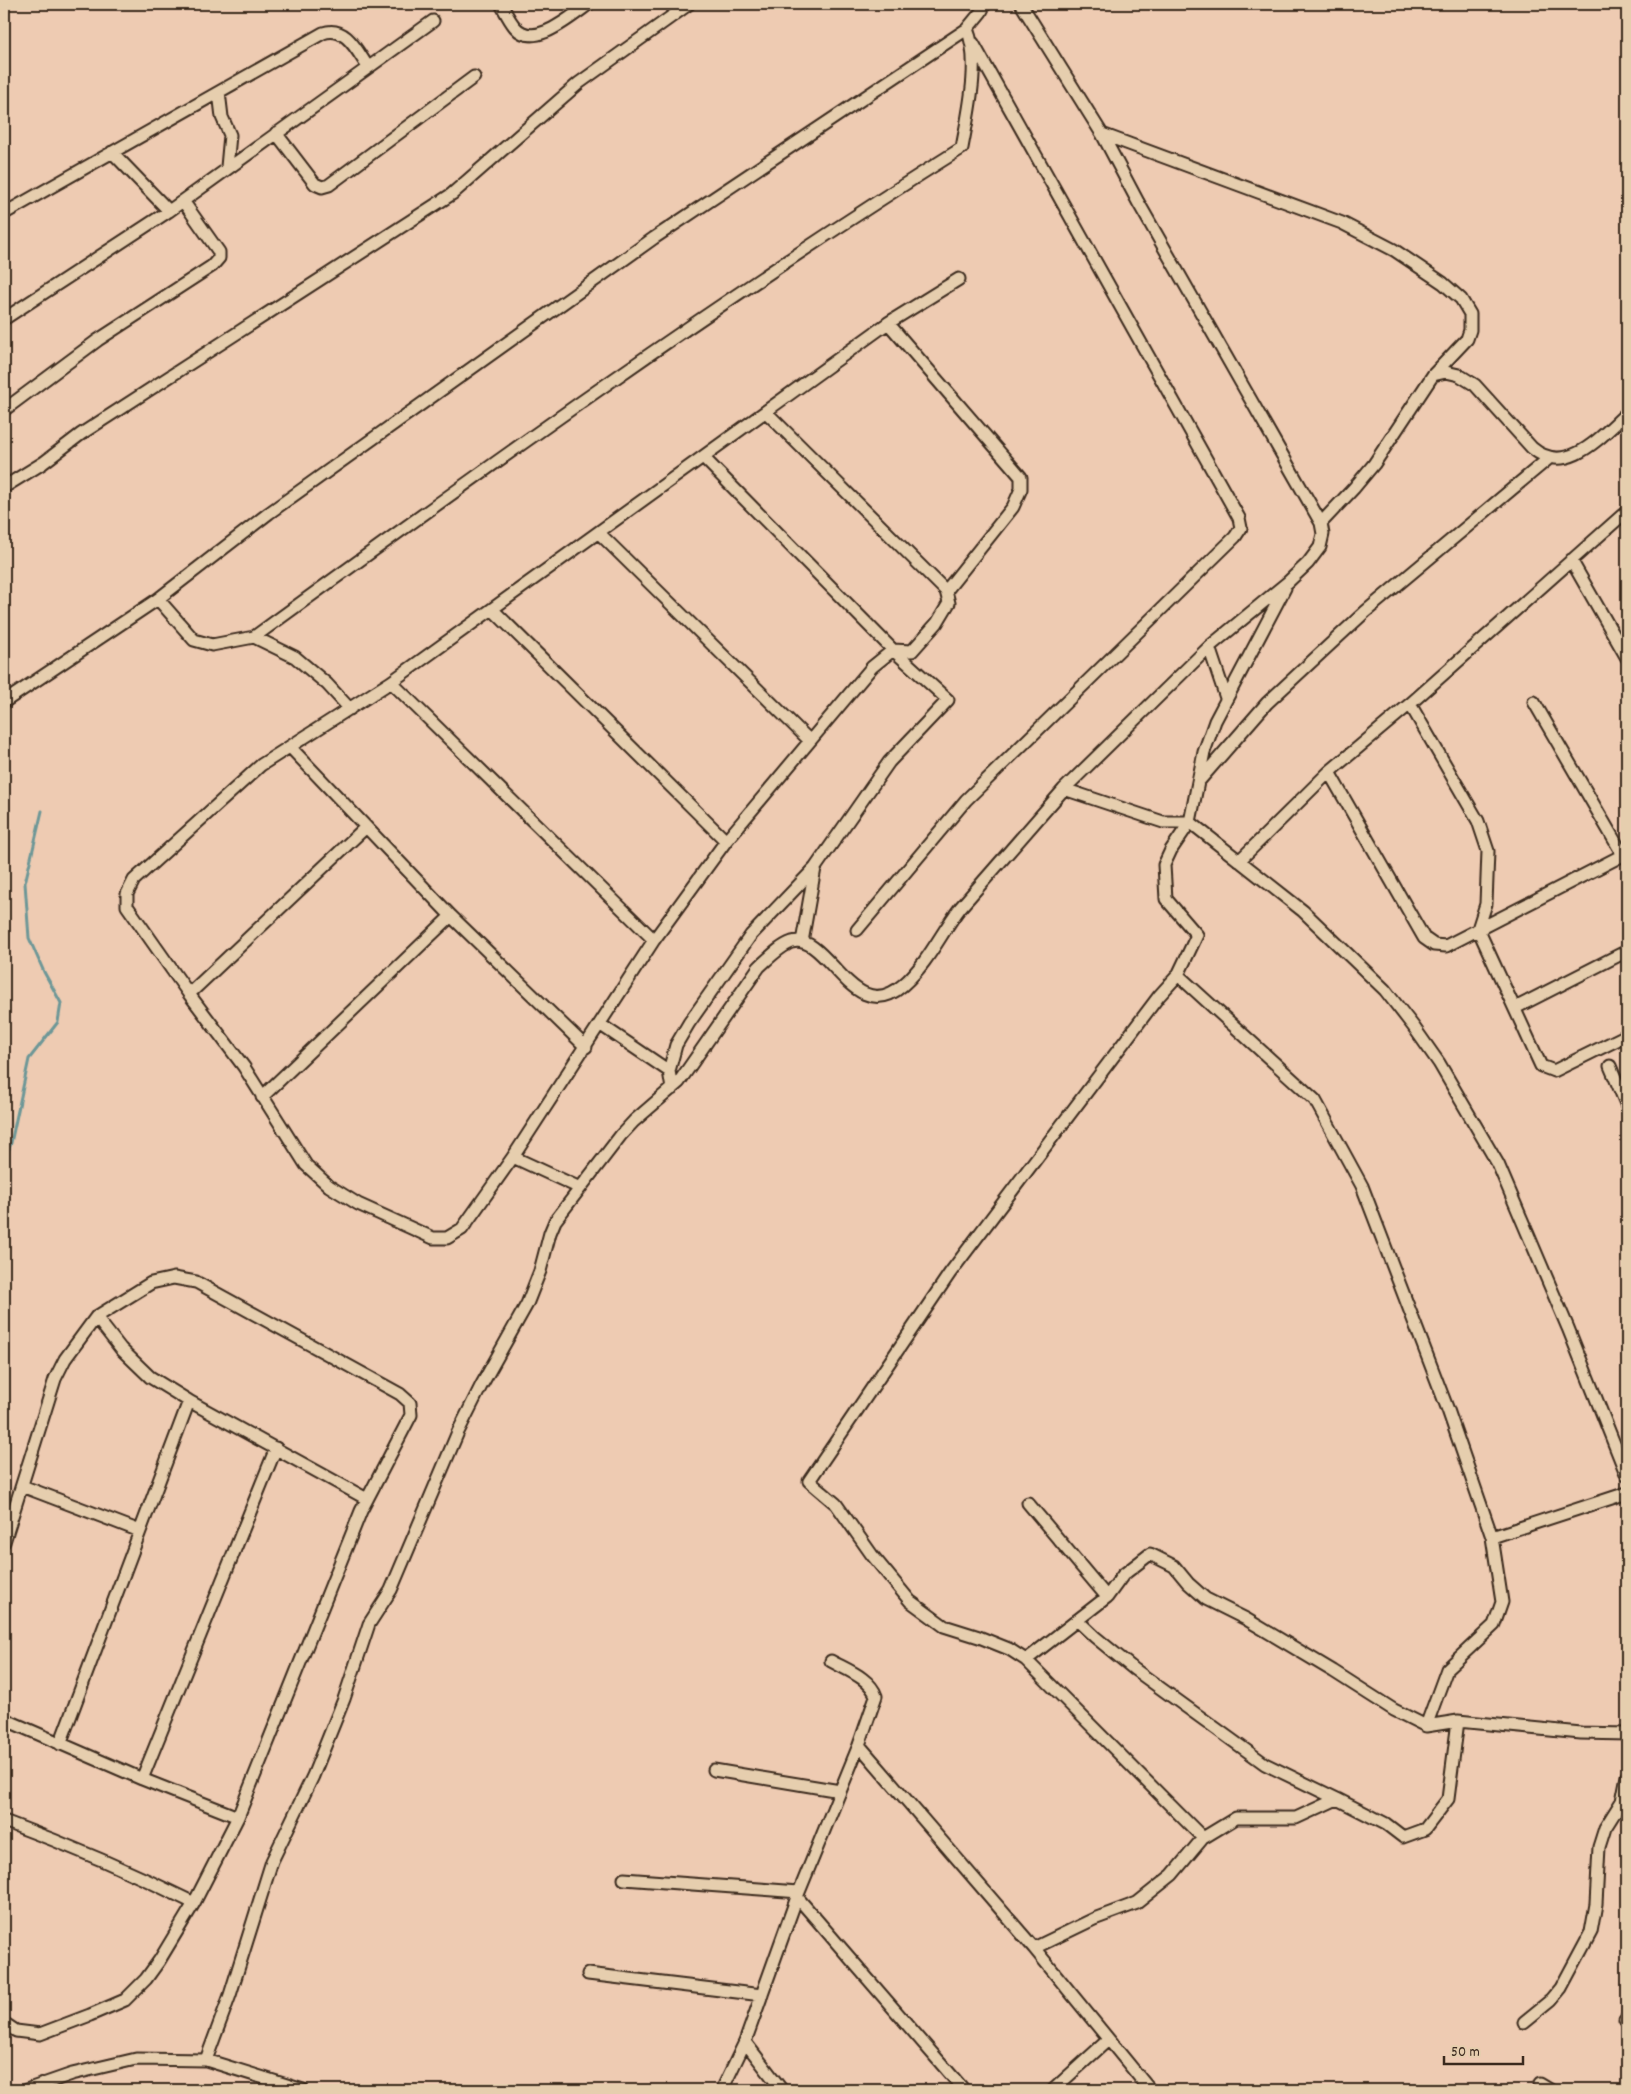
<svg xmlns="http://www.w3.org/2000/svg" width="1631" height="2094" viewBox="0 0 1631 2094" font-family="Dekko,sans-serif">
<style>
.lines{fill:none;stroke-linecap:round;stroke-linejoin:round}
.stream{stroke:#6d9797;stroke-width:3}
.street-casing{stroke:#3b2a1e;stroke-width:15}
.street{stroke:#e6ceae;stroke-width:11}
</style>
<rect width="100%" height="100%" fill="#eecbb2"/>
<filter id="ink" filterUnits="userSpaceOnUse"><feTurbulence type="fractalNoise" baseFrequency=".02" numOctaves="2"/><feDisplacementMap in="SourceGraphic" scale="10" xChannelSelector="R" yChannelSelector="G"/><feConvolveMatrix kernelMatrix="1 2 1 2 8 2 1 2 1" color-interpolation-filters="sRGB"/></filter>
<g filter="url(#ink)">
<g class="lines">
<path class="stream" d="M4 1163 11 1143 29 1059 58 1022 61 1003 44 972 29 938 25 883 42 811"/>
<g class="street-casing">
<path id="street" d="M501 4C505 11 509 20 515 27 534 50 571 16 589 4
M1021 4 1102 134 1342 223 1394 250 1443 283 1461 299 1470 314V330L1467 339 1433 375 1374 464 1354 488 1321 523
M219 92 222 117 230 135 227 167
M276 133 315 184 322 187 329 185 474 77
M112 152 169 211
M5 213 323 33C346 25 357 51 368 67
M4 319 169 211 433 21
M888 323 1021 477V489L1013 507 946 591
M1433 375 1446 372 1459 375 1475 385 1532 448C1567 478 1602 435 1627 413
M4 410 98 340 212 266 219 258V252L183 201
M766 412 946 591 949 603 937 623 912 651 893 650 872 667 726 841 654 940 513 1157 462 1229 447 1238H433L358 1204 329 1186 306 1165 244 1067 189 994 127 906V894L134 880 261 765 391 682 888 323 959 279
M4 487 43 463 81 434 452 194 579 83 689 4
M599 533 809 740
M1571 560 1627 658
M1285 588 1215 721 1204 752 1190 822 1171 850 1164 865 1166 899 1197 935 1178 975 1315 1100 1362 1186 1448 1410 1492 1537 1627 1493
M158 599 194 640 212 645 254 637C486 468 719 300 962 148 968 114 981 61 967 29L981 12 985 4
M493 610 726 841
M254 637 295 657 327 684 350 709
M1209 647 1226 698
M391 682 654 940
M4 702 158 599 269 513 654 238 967 29
M1534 702 1623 855
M1410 704 1478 821 1488 851 1486 904 1478 929 1541 1066 1554 1071 1627 1035
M291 748 451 916 586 1047
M1329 772 1424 938 1434 945 1446 946 1627 853
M1199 781 1267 703 1365 612 1548 459
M1064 789 1163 822H1190L1303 911 1385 990 1413 1026 1439 1063 1498 1164 1568 1328 1627 1476
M1239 861 1329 772 1410 704 1627 511
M857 930 966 800 1235 537 1241 528 1239 518 973 43
M802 942 815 868
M189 994 366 827
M1515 1008 1627 951
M601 1025 669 1071
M1610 1066 1627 1106
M672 1089 669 1071 676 1045 689 1023 751 935 815 868 889 762 948 700 893 650 703 457
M262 1097 451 916
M513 1157 580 1188
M96 1317 121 1349 150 1377 189 1401 367 1499
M22 1486 140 1531
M1028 1503 1107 1597
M4 1542 55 1379 65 1359 96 1317 151 1283 174 1278 196 1282 400 1394 410 1403 411 1415 361 1511 238 1817 194 1903 159 1961 146 1979 125 2000 90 2015 40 2034 16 2031 4 2023
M1077 1620 1095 1637 1134 1669 1265 1764 1337 1799
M1026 1660 1009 1649 979 1637 944 1626 910 1601 872 1555 836 1504 809 1481 950 1273 1159 996 1178 975
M4 1719 142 1779 238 1817
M1426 1726 1447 1669 1494 1625 1502 1602 1492 1537
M60 1744 189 1401
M859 1745 1034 1948 1150 2090
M714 1770 840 1791
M142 1779 276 1448
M4 1821C69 1845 132 1872 194 1903
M1203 1838 1026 1660 1107 1597 1123 1575 1150 1554 1174 1566 1188 1583 1206 1599 1246 1619 1333 1671 1394 1710 1426 1726 1458 1721
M624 1879 799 1892
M797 1897 964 2090
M1034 1948 1094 1919 1137 1903 1172 1875 1203 1838 1236 1818H1296L1337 1799 1386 1824 1403 1837 1425 1829 1448 1799 1458 1721 1581 1733 1627 1734
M588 1974 762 1995
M1625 2019 1627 2020
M1524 2022 1551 2000 1561 1988 1591 1932 1596 1904 1599 1847 1605 1828 1622 1801 1627 1776
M206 2060 230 1995 272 1861 313 1776 344 1699 369 1624 391 1590 458 1432 481 1386 527 1304 540 1271 550 1233 555 1221 621 1135 634 1121 679 1082 759 967C768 959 780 946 792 942 828 932 853 1029 903 985 928 963 941 933 960 908L1064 789 1209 647 1288 582 1308 563 1320 547 1323 534 1321 523 1138 202 1102 134
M1540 2084 1550 2090
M26 2090 72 2074 136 2059 206 2060 303 2090
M722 2090 745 2042
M782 2090 745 2042 797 1897 859 1745 876 1696C870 1678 847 1670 831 1661
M1053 2090 1108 2040"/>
</g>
<use href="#street" class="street"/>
</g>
</g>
<rect width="1631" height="2094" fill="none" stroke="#e6ceae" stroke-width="20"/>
<rect x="10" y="10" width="1611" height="2074" fill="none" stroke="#3b2a1e" stroke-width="2" filter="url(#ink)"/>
<path d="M1444 2056v8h79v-8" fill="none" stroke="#3b2a1e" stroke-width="2.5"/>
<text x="1451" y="2056" font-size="15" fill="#3b2a1e" stroke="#e6ceae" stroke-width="4" paint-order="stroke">50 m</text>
</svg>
